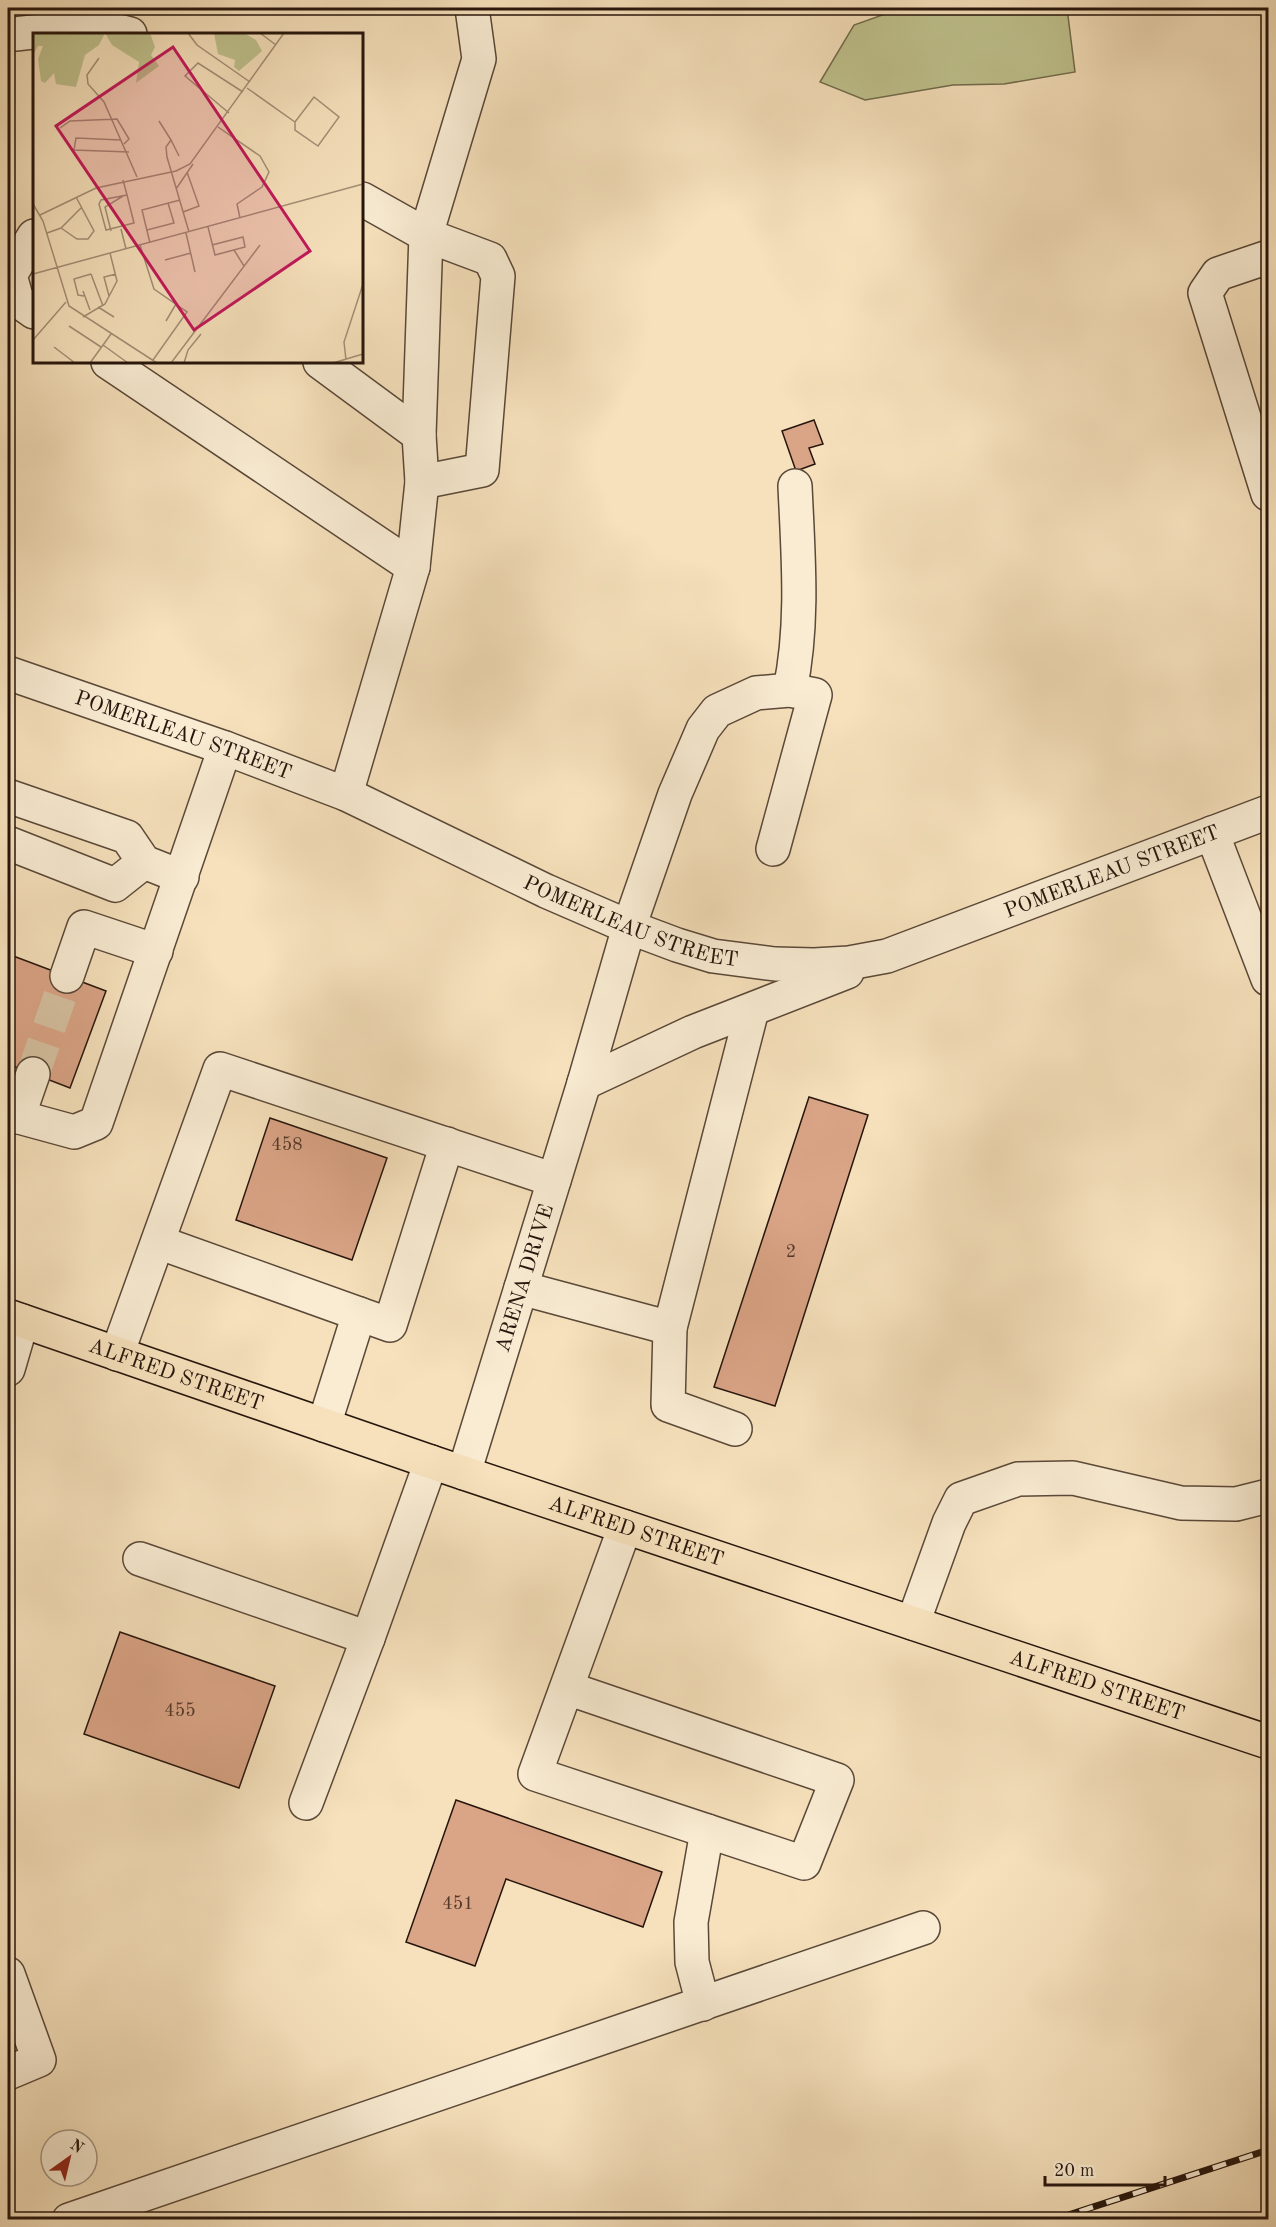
<svg xmlns="http://www.w3.org/2000/svg" width="1276" height="2227" viewBox="0 0 1276 2227" font-family="'Old Standard TT',serif">
<style>
.green{fill:#bfc28e;stroke:#726c4d;stroke-width:1.5}
.building{fill:#daa486;stroke:#26150c;stroke-width:1.5}
.lines{fill:none;stroke-linecap:round;stroke-linejoin:round}
.minor-tunnel{stroke:#d7c2a2;stroke-width:33;stroke-dasharray:33 16;stroke-linecap:butt}
.minor-casing{stroke:#5a4838;stroke-width:36}
.major-casing{stroke:#26150c;stroke-width:36}
.minor{stroke:#f9ecd3;stroke-width:33}
.major{stroke:#f6e1bc;stroke-width:33}
.rail-casing{stroke:#26150c;stroke-width:7}
.rail{stroke:#f9ecd3;stroke-width:4.5;stroke-dasharray:14;stroke-linecap:butt}
.labels{text-anchor:middle;stroke-width:4.5;stroke-linejoin:round;paint-order:stroke}
.number-label{font-size:18px;fill:#53392a}
.street-label{font-size:21px;fill:#26150c;stroke:#f9ecd3}
.inset-road{fill:none;stroke:#a38f76;stroke-width:1.5}
.view{fill:#c2185b;fill-opacity:0.15;stroke:#c2185b;stroke-width:3}
.inset-edge{fill:none;stroke:#26150c;stroke-width:3}
</style>
<rect width="100%" height="100%" fill="#f6e1bc"/>
<filter id="stains"><feTurbulence type="fractalNoise" baseFrequency=".00333" numOctaves="4"/><feColorMatrix values="0 0 0 0 .2 0 0 0 0 .09 0 0 0 0 .02 0 0 0 .5 -.17"/></filter>
<radialGradient id="worn" r=".72"><stop offset=".6" stop-color="#630" stop-opacity="0"/><stop offset="1" stop-color="#630" stop-opacity=".3"/></radialGradient>
<path class="green" d="M902 8H1067L1075 72 1004 84 953 85 865 100 820 82 854 25Z"/>
<path class="building" d="M814 420 823 444 809 448 815 464 796 471 782 431Z
M8 929 14 932 8 950Z
M8 954 106 991 70 1088 8 1064Z
M809 1097 868 1115 775 1406 714 1387Z
M270 1118 387 1158 352 1260 236 1220Z
M120 1632 275 1686 239 1788 84 1734Z
M456 1800 662 1872 643 1927 506 1879 475 1966 406 1942Z"/>
<g class="lines">
<path class="minor-tunnel" d="M33 1074 67 976"/>
<g class="minor-casing">
<g id="minor">
<path d="M15 34 95 25 130 34"/>
<path d="M362 199 426 235 490 259 498 276 482 470 422 482"/>
<path d="M34 236 10 275 17 300 34 312"/>
<path d="M1268 257 1218 274 1205 293 1268 494"/>
<path d="M108 362 413 567"/>
<path d="M320 362 419 435"/>
<path id="s1" d="M8 673 225 748 346 794 546 891 629 927 677 945 713 956 775 964 814 965 849 963 887 956 1268 812"/>
<path d="M790 690C804 623 798 554 795 486"/>
<path d="M346 794 413 567 422 482 419 435 426 235 479 59 472 8"/>
<path d="M8 796 127 837 144 862 182 877"/>
<path d="M1212 833 1268 979"/>
<path d="M8 843 115 885 144 862"/>
<path d="M67 976 84 927 156 951"/>
<path d="M584 1083 693 1032 847 972"/>
<path d="M8 1114 74 1132 96 1123 225 748"/>
<path d="M18 1117 33 1074"/>
<path d="M158 1242 390 1325 447 1144"/>
<path d="M521 1288 670 1328 752 1010"/>
<path d="M670 1328 668 1405 735 1429"/>
<path d="M117 1354 220 1069 554 1180"/>
<path d="M8 1369 22 1321"/>
<path d="M324 1425 359 1314"/>
<path id="s2" d="M464 1473 584 1083 629 927 675 794 703 729 717 711 756 693 790 690 815 695 773 849"/>
<path d="M140 1559 368 1638"/>
<path d="M913 1623 949 1523 961 1499 1018 1479 1073 1478 1181 1503 1236 1504 1268 1496"/>
<path d="M567 1688 837 1780 804 1863 535 1774 625 1527"/>
<path d="M306 1803 368 1638 431 1462"/>
<path d="M8 1974 39 2060 8 2073"/>
<path d="M703 2004 692 1962 691 1922 707 1831"/>
<path d="M69 2220 923 1928"/>
</g>
</g>
<g class="major-casing">
<g id="major">
<path id="s3" d="M8 1316 431 1462 1268 1742"/>
</g>
</g>
<use href="#minor" class="minor"/>
<use href="#major" class="major"/>
<g class="rail-casing">
<path id="rail" d="M1053 2220 1268 2150"/>
</g>
<use href="#rail" class="rail"/>
</g>
<g class="labels">
<g class="number-label">
<text x="287" y="1150">458</text>
<text x="791" y="1257">2</text>
<text x="180" y="1716">455</text>
<text x="458" y="1909">451</text>
</g>
<g class="street-label">
<text dy="7" stroke="none"><textPath href="#s1" startOffset="186">POMERLEAU STREET</textPath></text>
<text dy="7" stroke="none"><textPath href="#s1" startOffset="1176">POMERLEAU STREET</textPath></text>
<text dy="7" stroke="none"><textPath href="#s1" startOffset="672">POMERLEAU STREET</textPath></text>
<text dy="7" stroke="none"><textPath href="#s2" startOffset="204">ARENA DRIVE</textPath></text>
<text dy="7" stroke="none"><textPath href="#s3" startOffset="178">ALFRED STREET</textPath></text>
<text dy="7" stroke="none"><textPath href="#s3" startOffset="664">ALFRED STREET</textPath></text>
<text dy="7" stroke="none"><textPath href="#s3" startOffset="1150">ALFRED STREET</textPath></text>
</g>
</g>
<g transform="translate(33 33)">
<rect width="330" height="330" fill="#f6e1bc"/>
<path d="M0 0H117L122 14 118 22 126 33 103 50 106 29 79 12 72 0 66 12 52 22 43 54 23 51 21 40 12 50 8 48 5 26 10 13H5L0 22ZM181 0H211L223 7 229 18 206 38 201 34 202 27 185 21Z" fill="#bfc28e"/>
<path class="inset-road" d="M155 0 164 12 217 49M227 0 243 12M66 25 54 42 55 51 71 69 104 144M214 55 262 89 281 64 306 84 285 113 262 97V89M196 80 152 43 165 30 210 59M126 88 138 107M185 94 227 123 236 139 229 154 204 171 207 185M27 95 37 88 84 86 96 106 91 111M88 107 43 105 41 117 96 119M146 123 138 107 133 114 134 124 156 199M90 147 94 162 101 190 73 197 66 171 68 167 94 162M143 156 160 131M0 171 10 188 36 273 124 330M150 179 166 173 154 139M7 182 63 155 143 138 157 131 251 0M175 194 182 222 212 214 210 204 179 212M28 195 44 206H55L61 198 43 164M88 196 93 216M114 197 141 190 135 170M78 198 72 174 90 163M14 200 28 195 48 175M153 200 162 239M117 210 109 177 147 167M107 212 121 256 154 279 120 327M201 217 211 233M132 227 158 220M0 241 330 151M58 241 70 273M50 258 57 277M51 263 45 262 41 246 58 241M76 263 71 244 83 241M65 274 81 284M50 284 72 271 84 248 77 220M133 288 143 271M36 293 68 314M0 307 33 269M70 312 95 330M21 314 42 330M313 327 311 309 330 251M57 330 78 301M138 330 227 212M151 330 155 317 168 301M300 330 330 321"/>
<path class="view" d="M140 14 277 218 161 297 23 93Z"/>
<rect width="330" height="330" class="inset-edge"/>
</g>
<rect width="1276" height="2227" fill="none" stroke="#f6e1bc" stroke-width="30"/>
<rect x="9" y="9" width="1258" height="2209" fill="none" stroke="#26150c" stroke-width="3"/>
<rect x="15" y="15" width="1246" height="2197" fill="none" stroke="#26150c" stroke-width="1.5"/>
<g transform="translate(69 2158) rotate(34)"><circle r="28" fill="#f9ecd3" stroke="#a59683" stroke-width="1.5"/>
<path d="M0-4.5L10 22L0 15L-10 22Z" fill="#8f2418"/>
<text y="-9" font-size="16" font-weight="bold" text-anchor="middle" fill="#26150c">N</text>
</g>
<path d="M1045 2176v9h120v-9" fill="none" stroke="#26150c" stroke-width="3"/>
<text x="1054" y="2176" font-size="18" fill="#26150c" stroke="#f9ecd3" stroke-width="4.5" paint-order="stroke">20 m</text>
<rect width="100%" height="100%" filter="url(#stains)"/>
<rect width="100%" height="100%" fill="url(#worn)"/>
</svg>
